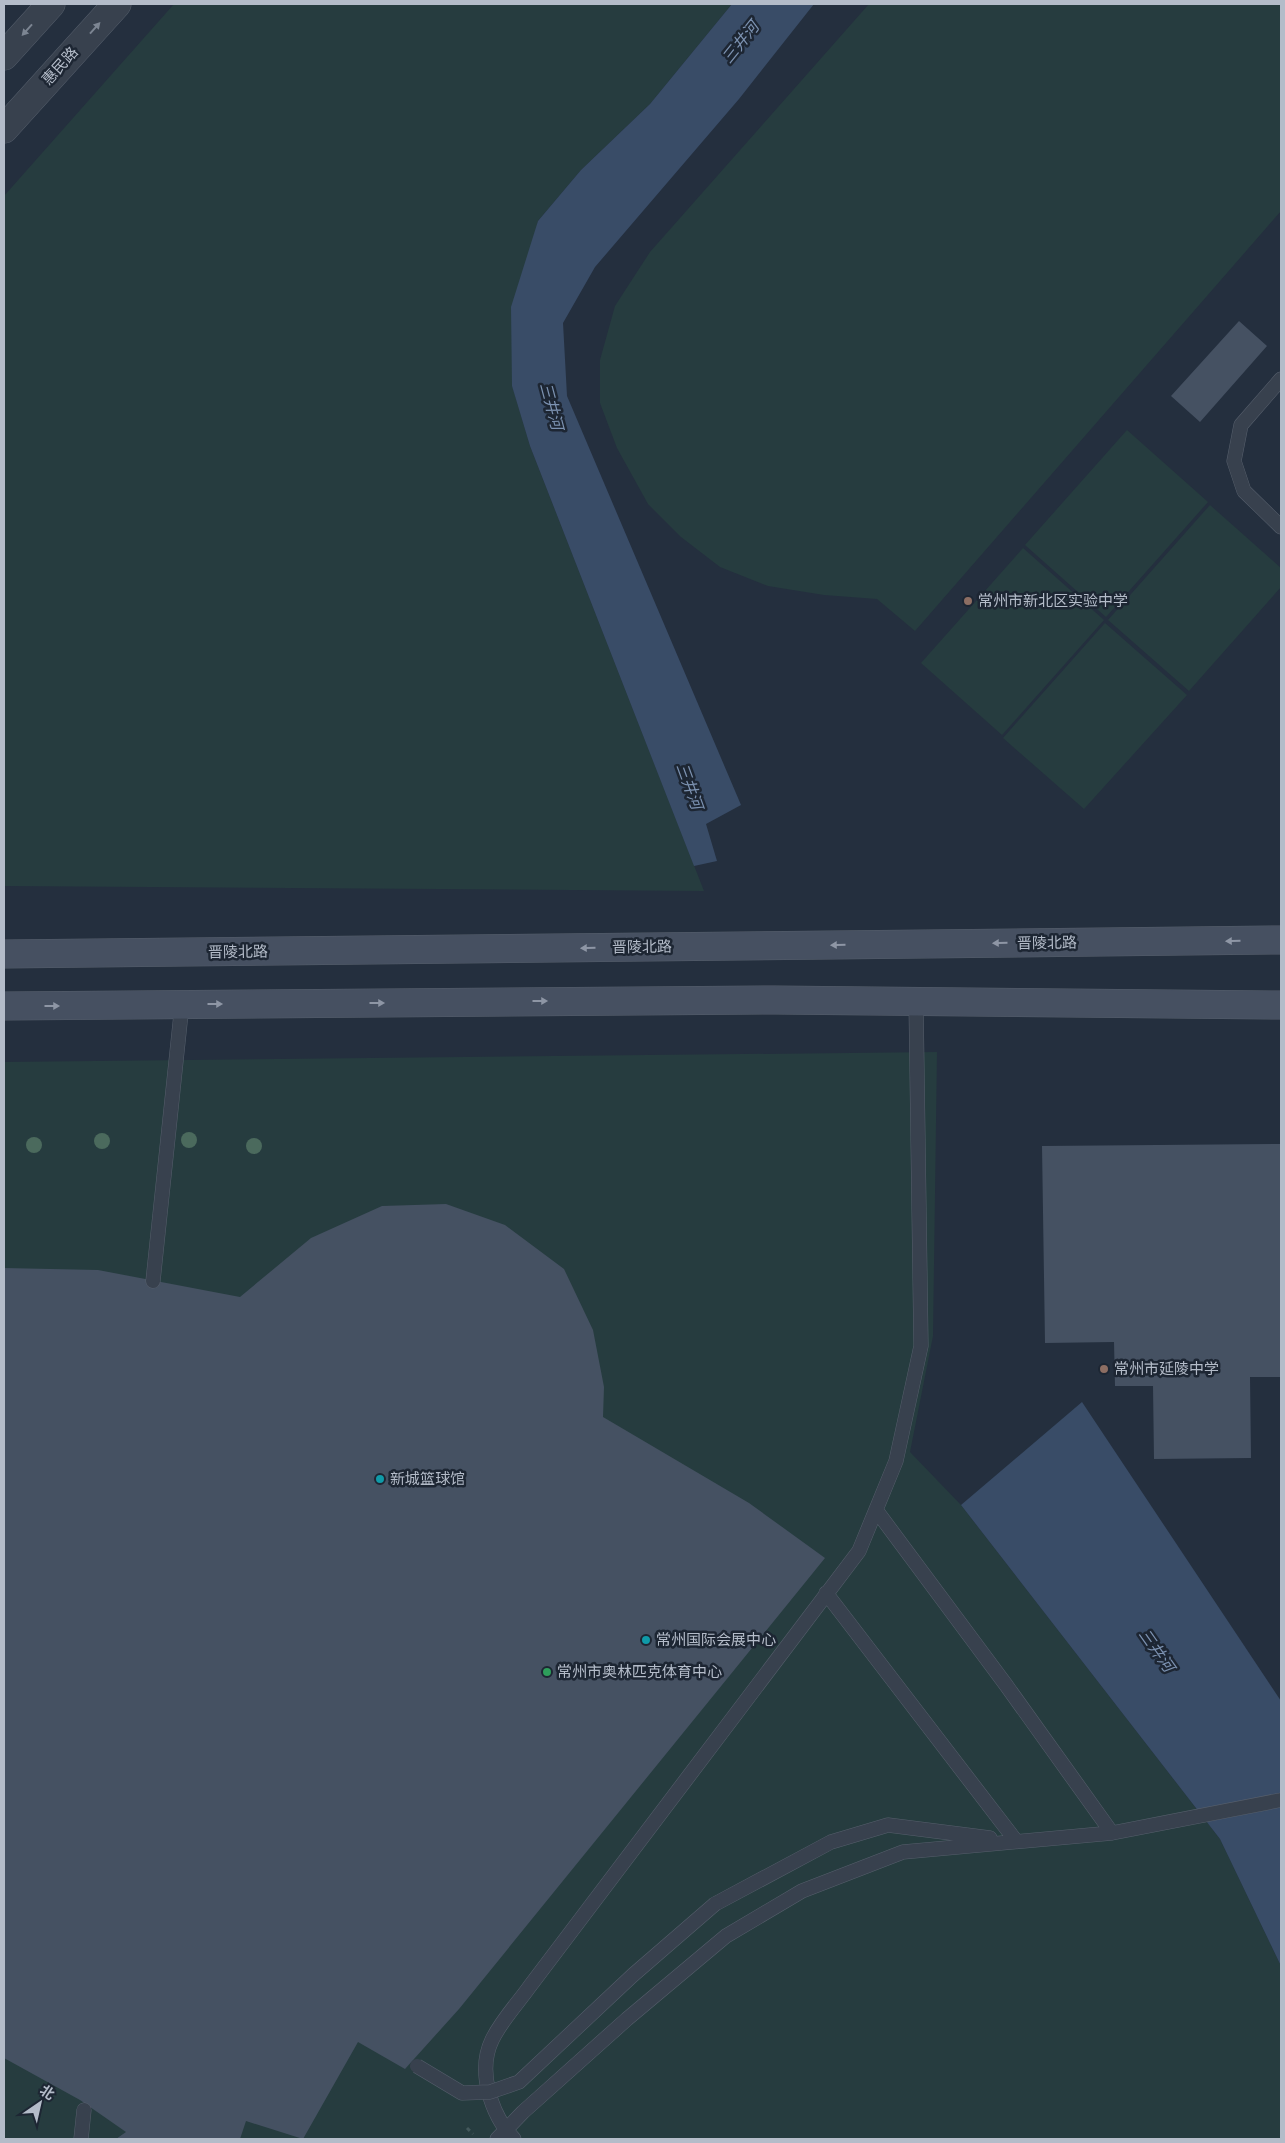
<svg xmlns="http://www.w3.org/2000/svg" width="1285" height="2143" viewBox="0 0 1285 2143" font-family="'Source Sans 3','Noto Sans SC',sans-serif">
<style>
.green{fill:#263c3f}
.water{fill:#394c67}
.building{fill:#455162}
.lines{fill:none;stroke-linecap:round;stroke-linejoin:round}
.service-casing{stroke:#565f6c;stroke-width:15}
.tertiary-casing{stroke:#565f6c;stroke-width:29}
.secondary-casing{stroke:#565f6c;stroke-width:29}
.path{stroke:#44595c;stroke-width:3;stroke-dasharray:4 4;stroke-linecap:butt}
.service{stroke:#38414e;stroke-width:14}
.tertiary{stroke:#38414e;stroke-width:28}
.secondary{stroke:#465061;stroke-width:28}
.service-bridge-casing{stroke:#565f6c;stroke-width:15;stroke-linecap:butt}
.service-bridge{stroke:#38414e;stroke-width:14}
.tree{fill:#4b6a5d}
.oneway{fill:#7c8592}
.oneway2{fill:#8e96a5}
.education-dot{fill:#8d6e63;stroke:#1d2633;stroke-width:2}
.culture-dot{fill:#0f9aa8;stroke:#1d2633;stroke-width:2}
.leisure-dot{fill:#2e9e5b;stroke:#1d2633;stroke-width:2}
.labels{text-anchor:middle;stroke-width:5;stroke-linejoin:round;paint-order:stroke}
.street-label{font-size:15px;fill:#b4bcc9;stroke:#1d2633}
.poi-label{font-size:15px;fill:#b4bcc9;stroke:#1d2633;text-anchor:start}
.water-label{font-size:16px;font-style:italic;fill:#7c92b1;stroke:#1d2633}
</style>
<rect width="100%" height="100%" fill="#242f3e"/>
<path class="green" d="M174 4H732L650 104 581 170 538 221 512 385 530 446 704 891 4 886V196Z
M869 4H1281V211L915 631 877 599 824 595 768 586 720 567 681 537 648 504 617 448 600 403V360L615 306 650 252Z
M1127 430 1208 502 1106 617 1025 545Z
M1210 505 1281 568V587L1189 691 1108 620Z
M1023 548 1104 620 1002 735 921 663Z
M1105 623 1187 695 1084 809 1003 738Z
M937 1052 933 1336 910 1452 961 1505 1220 1839 1281 1966V2139H4V1062Z"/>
<path class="water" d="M732 4H814L739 99 595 267 563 323 567 396 741 805 706 824 717 861 694 866 530 446 512 386 511 307 538 221 581 170 650 104Z
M1082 1402 1281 1701V1966L1220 1839 961 1505Z"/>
<path class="building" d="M1239 321 1267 346 1200 422 1171 396Z
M1281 1144V1377H1250L1251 1458 1154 1459 1153 1386H1115L1114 1342 1045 1343 1042 1146Z
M446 1204 505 1225 564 1269 593 1330 604 1387 603 1417 749 1503 825 1558 459 2009 405 2069 358 2042 303 2139 246 2121 240 2139H116L126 2132 80 2100 4 2058V1268L98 1270 240 1297 311 1238 382 1206Z"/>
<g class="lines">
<g class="service-casing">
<path id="service" d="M1281 379 1241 425 1234 461 1244 491 1281 527
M153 1281 182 1004
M876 1510 1006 1685 1112 1833
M826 1593 1016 1841
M715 1904 831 1842 888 1825 990 1838
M81 2139 84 2110
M497 2139 523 2112 627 2019 726 1936 802 1891 903 1852 1112 1833 1281 1800
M514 2139C491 2115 477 2071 492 2040 501 2021 518 2003 530 1986L859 1551 896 1461 921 1346 916 1001"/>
</g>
<g class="tertiary-casing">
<path id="tertiary" d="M4 56 51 4
M4 129 117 4"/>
</g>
<g class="secondary-casing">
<path id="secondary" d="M4 954 1281 940
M4 1006 775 1000 1281 1005"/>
</g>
<path class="path" d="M467 2128 473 2134"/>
<use href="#service" class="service"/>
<use href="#tertiary" class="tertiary"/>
<use href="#secondary" class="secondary"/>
<g class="service-bridge-casing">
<path id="service-bridge" d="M417 2066 462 2093 490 2092 519 2082 633 1975 715 1904"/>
</g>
<use href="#service-bridge" class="service-bridge"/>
</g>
<g class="tree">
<circle cx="189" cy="1140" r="8"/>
<circle cx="102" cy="1141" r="8"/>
<circle cx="34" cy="1145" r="8"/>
<circle cx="254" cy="1146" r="8"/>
</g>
<defs><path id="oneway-solid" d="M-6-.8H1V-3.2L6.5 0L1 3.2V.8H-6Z" transform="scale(1.25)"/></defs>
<g class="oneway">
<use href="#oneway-solid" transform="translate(95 28) rotate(-48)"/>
<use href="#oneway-solid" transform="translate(27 30) rotate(132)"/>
</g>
<g class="oneway2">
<use href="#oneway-solid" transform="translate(1233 941) rotate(179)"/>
<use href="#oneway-solid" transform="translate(1000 943) rotate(179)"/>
<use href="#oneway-solid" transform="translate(838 945) rotate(179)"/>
<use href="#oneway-solid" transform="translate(588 948) rotate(179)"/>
<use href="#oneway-solid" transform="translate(540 1001)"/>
<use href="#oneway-solid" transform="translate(377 1003)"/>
<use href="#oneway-solid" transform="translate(215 1004)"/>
<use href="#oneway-solid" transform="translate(52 1006)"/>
</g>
<g class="education-dot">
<circle cx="968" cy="601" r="5"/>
<circle cx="1104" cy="1369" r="5"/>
</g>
<g class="culture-dot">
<circle cx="380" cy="1479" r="5"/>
<circle cx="646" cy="1640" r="5"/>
</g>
<circle class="leisure-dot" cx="547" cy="1672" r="5"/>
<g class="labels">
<g class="street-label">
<text transform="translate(60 66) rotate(-48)" y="5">惠民路</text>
<text transform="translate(1047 943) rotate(-1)" y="5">晋陵北路</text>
<text transform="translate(642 947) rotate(-1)" y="5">晋陵北路</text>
<text transform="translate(238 952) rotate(-1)" y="5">晋陵北路</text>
</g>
<g class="poi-label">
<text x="978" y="606">常州市新北区实验中学</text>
<text x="1114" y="1374">常州市延陵中学</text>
<text x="390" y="1484">新城篮球馆</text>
<text x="656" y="1645">常州国际会展中心</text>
<text x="557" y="1677">常州市奥林匹克体育中心</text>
</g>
<g class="water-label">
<text transform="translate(740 42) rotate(-51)" y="6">三井河</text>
<text transform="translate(552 406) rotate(75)" y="6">三井河</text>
<text transform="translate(690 786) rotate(70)" y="6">三井河</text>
<text transform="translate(1157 1650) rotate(55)" y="6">三井河</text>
</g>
</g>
<rect width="1285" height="2143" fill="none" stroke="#b4bcc9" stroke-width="10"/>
<g transform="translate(40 2103) rotate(34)" stroke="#1d2633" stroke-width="4" paint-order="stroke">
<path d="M0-4L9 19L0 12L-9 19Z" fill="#b4bcc9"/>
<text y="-8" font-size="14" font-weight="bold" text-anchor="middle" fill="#b4bcc9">北</text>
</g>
</svg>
